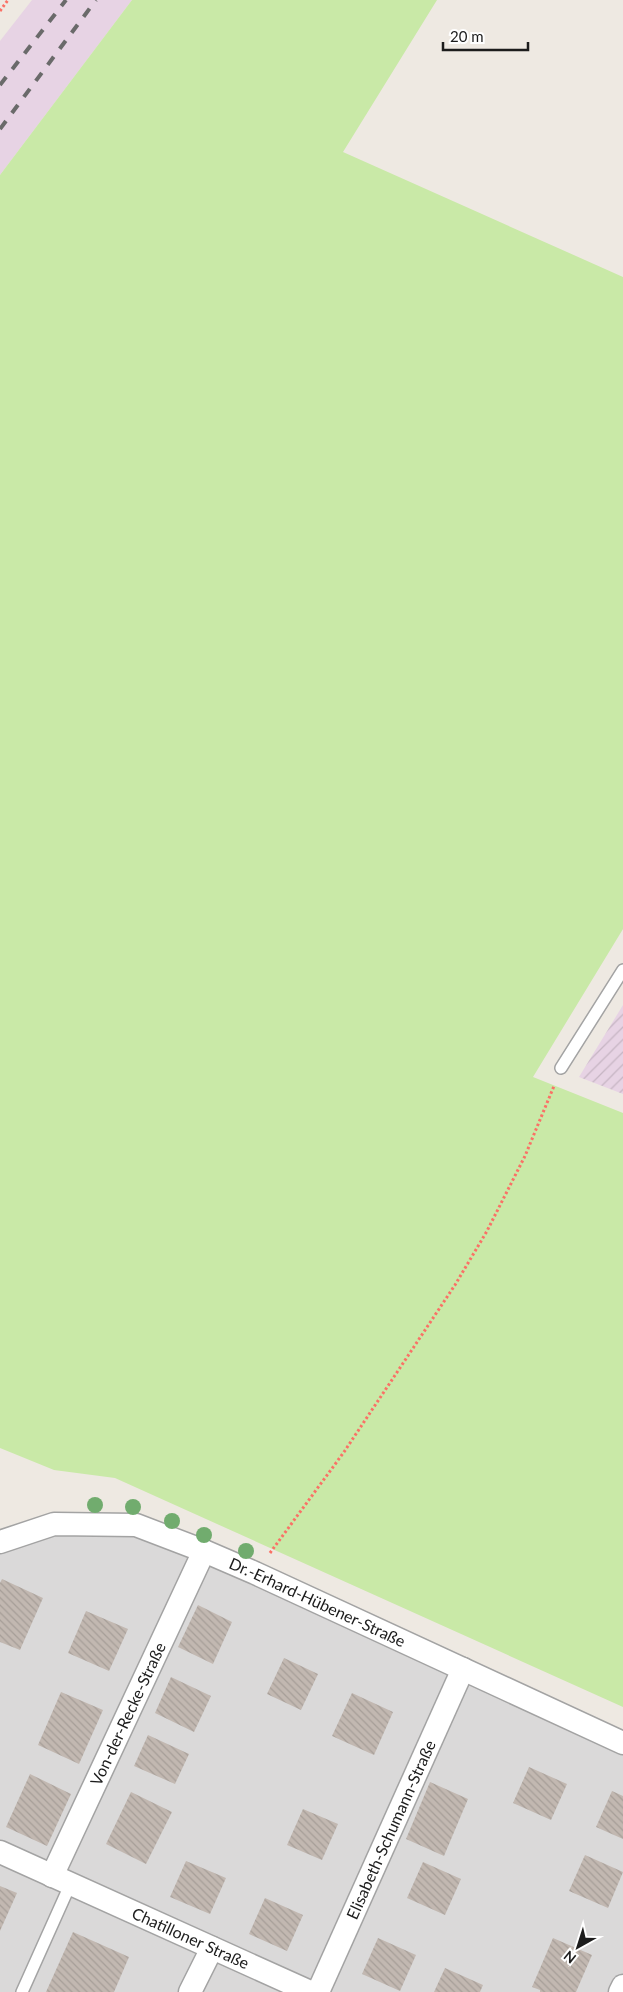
<svg xmlns="http://www.w3.org/2000/svg" width="623" height="1992" viewBox="0 0 623 1992" font-family="Lato,sans-serif">
<style>
.residential{fill:#dad9d9}
.industrial{fill:url(#industrial-furrows)}
.railway{fill:#e7d3e4}
.grass{fill:#c9e9a7}
.building{fill:url(#building-back-hatch)}
.lines{fill:none;stroke-linecap:round;stroke-linejoin:round}
.lane-casing{stroke:#a3a3a3;stroke-width:14}
.street-casing{stroke:#a3a3a3;stroke-width:25}
.path{stroke:#fa7166;stroke-width:3;stroke-dasharray:2.5 2.5;stroke-linecap:butt}
.lane{stroke:#fff;stroke-width:11}
.street{stroke:#fff;stroke-width:22}
.rail{stroke:#6a6a6a;stroke-width:4;stroke-dasharray:10 10;stroke-linecap:butt}
.tree{fill:#71ac6e}
.labels{text-anchor:middle;stroke-width:4;stroke-linejoin:round;paint-order:stroke}
.street-label{font-size:16px;fill:#1c1c1c;stroke:#fff}
</style>
<defs>
<pattern id="industrial-furrows" width="10" height="10" patternUnits="userSpaceOnUse" patternTransform="scale(1.25)"><rect width="10" height="10" fill="#e7d3e4"/><path d="M-1 1l2-2M0 10L10 0M9 11l2-2" fill="none" stroke="#c6b5c3"/></pattern>
<pattern id="building-back-hatch" width="6" height="6" patternUnits="userSpaceOnUse" patternTransform="scale(1.25)"><rect width="6" height="6" fill="#c2b8b1"/><path d="M-1 5l2 2M0 0l6 6M5-1l2 2" fill="none" stroke="#a69e98"/></pattern>
</defs>
<rect width="100%" height="100%" fill="#eee9e2"/>
<path class="residential" d="M136 1525 623 1743V1992H0V1542Z"/>
<path class="industrial" d="M623 1005V1094L579 1077Z"/>
<path class="railway" d="M32 0H132L0 175V41Z"/>
<path class="grass" d="M132 0H437L343 152 623 277V929L533 1077 623 1113V1707L115 1478 54 1470 0 1448V175Z"/>
<path class="building" d="M2 1579 43 1598 20 1650 0 1642V1583Z
M198 1605 232 1622 213 1664 178 1647Z
M86 1611 128 1629 109 1671 68 1653Z
M284 1658 318 1674 301 1710 267 1694Z
M171 1677 211 1696 194 1732 155 1713Z
M61 1692 103 1710 79 1764 38 1745Z
M352 1693 393 1712 374 1755 332 1736Z
M148 1735 189 1754 175 1784 134 1766Z
M529 1767 567 1784 551 1820 513 1803Z
M30 1774 71 1794 47 1846 6 1827Z
M430 1782 468 1799 444 1856 406 1839Z
M612 1791 623 1796V1839L596 1827Z
M131 1792 172 1812 146 1864 106 1844Z
M303 1809 338 1824 322 1860 287 1845Z
M585 1855 623 1872 608 1908 569 1891Z
M186 1861 226 1878 210 1914 170 1897Z
M423 1862 461 1879 445 1915 407 1898Z
M0 1886 17 1893 0 1931Z
M265 1898 303 1915 287 1951 249 1934Z
M73 1932 129 1957 114 1992H46Z
M378 1938 416 1955 400 1991 362 1974Z
M553 1938 592 1955 576 1992H540V1990L532 1987Z
M445 1968 483 1985 480 1992H434Z"/>
<g class="lines">
<g class="lane-casing">
<path id="lane" d="M561 1068 623 970
M22 1992 70 1885"/>
</g>
<g class="street-casing">
<g id="street">
<path id="s1" d="M0 1542 54 1524 136 1525 204 1551 255 1573 623 1743"/>
<path id="s2" d="M0 1852 310 1992"/>
<path id="s3" d="M52 1876 204 1551"/>
<path d="M190 1992 212 1948"/>
<path id="s4" d="M318 1992 463 1669"/>
<path d="M620 1992 623 1986"/>
</g>
</g>
<path class="path" d="M0 11 8 0
M270 1553 344 1452 455 1285 487 1231 525 1156 554 1086"/>
<use href="#lane" class="lane"/>
<use href="#street" class="street"/>
<path class="rail" d="M0 85 66 0
M0 129 96 0"/>
</g>
<g class="tree">
<circle cx="95" cy="1505" r="8"/>
<circle cx="133" cy="1507" r="8"/>
<circle cx="172" cy="1521" r="8"/>
<circle cx="204" cy="1535" r="8"/>
<circle cx="246" cy="1551" r="8"/>
</g>
<g class="labels">
<g class="street-label">
<text dy="6" stroke="none"><textPath href="#s1" startOffset="336">Dr.-Erhard-Hübener-Straße</textPath></text>
<text dy="6" stroke="none"><textPath href="#s3" startOffset="179">Von-der-Recke-Straße</textPath></text>
<text dy="6" stroke="none"><textPath href="#s4" startOffset="178">Elisabeth-Schumann-Straße</textPath></text>
<text dy="6" stroke="none"><textPath href="#s2" startOffset="209">Chatilloner Straße</textPath></text>
</g>
</g>
<g transform="translate(578 1947) rotate(219)" stroke="#ffffff" stroke-width="4" paint-order="stroke">
<path d="M0-4L9 19L0 12L-9 19Z" fill="#1c1c1c"/>
<text y="-8" font-size="14" font-weight="bold" text-anchor="middle" fill="#1c1c1c">N</text>
</g>
<path d="M443 42v8h85v-8" fill="none" stroke="#1c1c1c" stroke-width="2.5"/>
<text x="450" y="42" font-size="15" fill="#1c1c1c" stroke="#ffffff" stroke-width="4" paint-order="stroke">20 m</text>
</svg>
